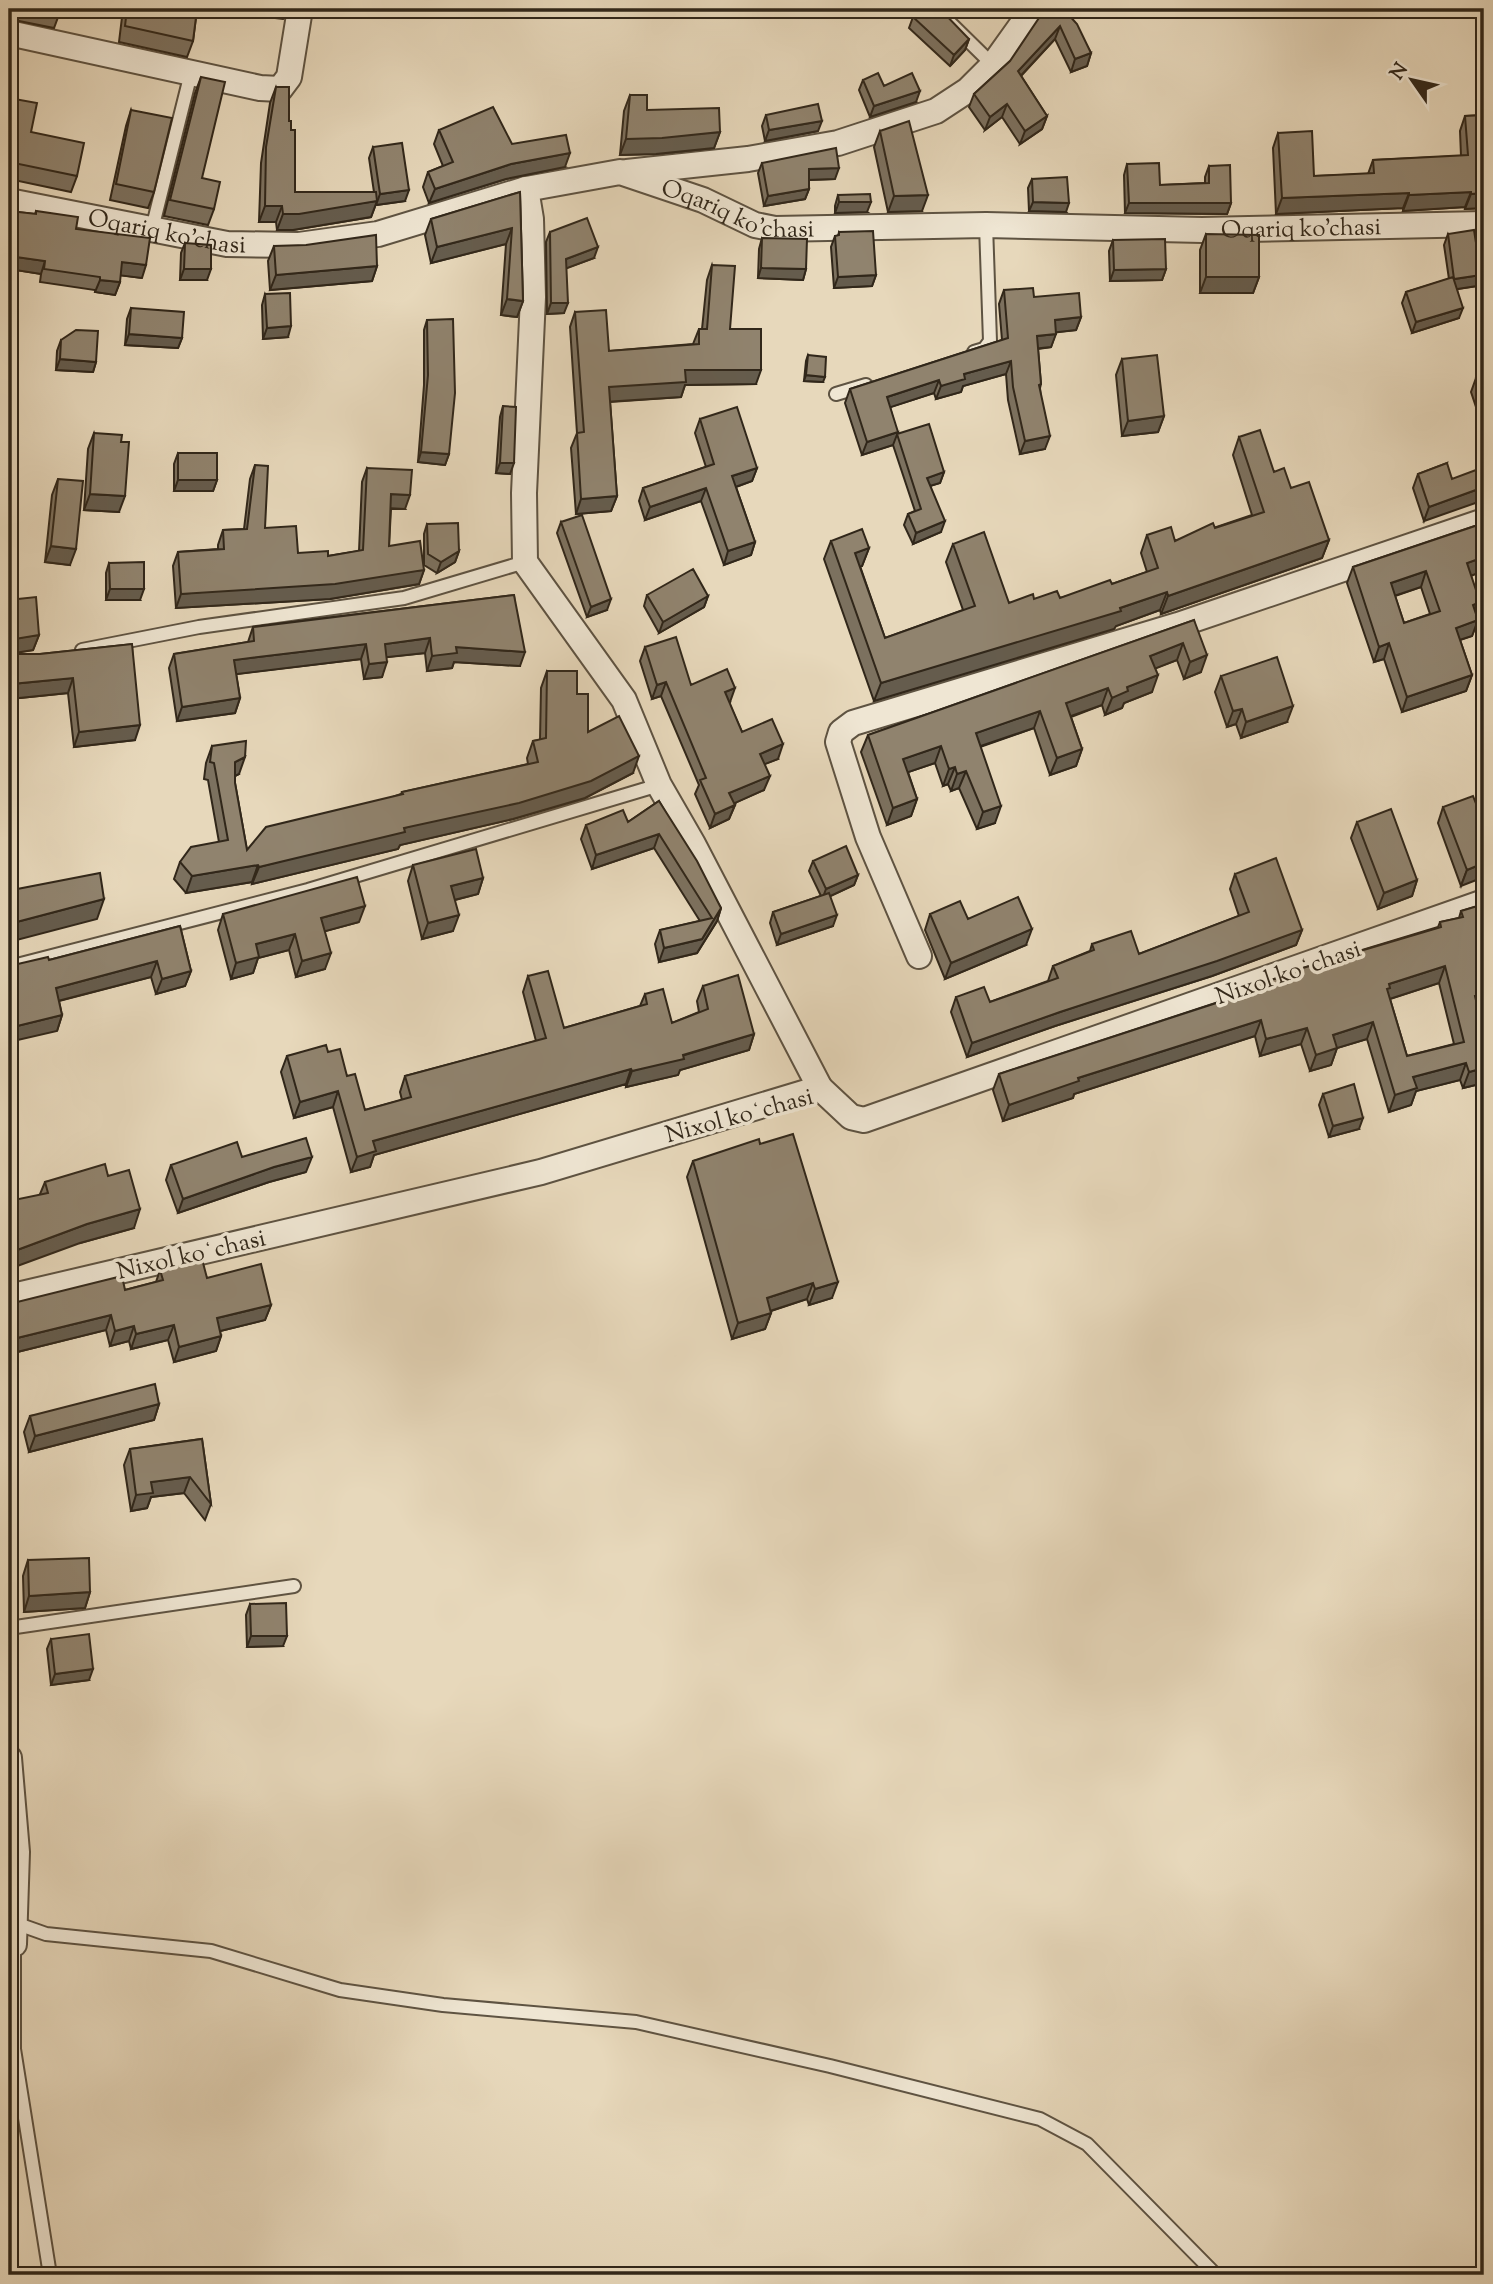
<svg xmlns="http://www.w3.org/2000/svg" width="1493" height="2284" viewBox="0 0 1493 2284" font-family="'Sorts Mill Goudy',serif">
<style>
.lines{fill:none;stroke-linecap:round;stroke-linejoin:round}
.lane-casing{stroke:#5e5342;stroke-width:16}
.street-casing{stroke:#5e5342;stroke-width:28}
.lane{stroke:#efe6d3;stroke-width:12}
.street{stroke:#efe6d3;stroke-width:24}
.wall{fill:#7c715f;stroke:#31271a;stroke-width:2;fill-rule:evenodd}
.shaded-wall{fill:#655c4d;stroke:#31271a;stroke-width:2}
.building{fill:#90836e;stroke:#31271a;stroke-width:2;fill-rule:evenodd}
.labels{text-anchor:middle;stroke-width:7;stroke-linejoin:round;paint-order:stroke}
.street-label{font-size:24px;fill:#31271a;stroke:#efe6d3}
</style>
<rect width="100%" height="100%" fill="#e7d8bb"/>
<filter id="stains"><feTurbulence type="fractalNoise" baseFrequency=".00286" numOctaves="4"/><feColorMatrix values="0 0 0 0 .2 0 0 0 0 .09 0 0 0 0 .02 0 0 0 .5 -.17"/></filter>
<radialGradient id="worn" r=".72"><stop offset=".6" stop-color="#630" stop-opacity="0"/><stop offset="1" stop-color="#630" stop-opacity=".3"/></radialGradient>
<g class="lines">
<g class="lane-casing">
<path id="lane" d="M936 9 993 65
M152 229 191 73
M974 352 984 349 990 341 986 225
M836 394 866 385
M82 650 199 627 404 598 525 562
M9 967 308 890 659 785
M9 1628 294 1586
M15 1923 46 1934 211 1951 340 1990 443 2005 636 2022 830 2066 1040 2119 1087 2144 1216 2275
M14 1944V2049L50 2275"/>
</g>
<g class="street-casing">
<g id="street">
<path d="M9 33 260 88 280 89 289 77 300 9"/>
<path d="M627 172 748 159 838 143 936 111 968 90 993 65 1033 9"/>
<path d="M526 189 531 219 533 297 524 493 525 562 624 700 659 785 693 844 820 1088"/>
<path id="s1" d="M9 201 227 244 299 245 378 234 526 189 620 172 703 200 755 225 775 229 986 225 1202 230 1484 224"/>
<path d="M919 956 868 837 838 742 841 732 853 723 1178 625 1484 521"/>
<path d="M9 1297 541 1172 820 1088 851 1117 864 1120 1484 902"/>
<path d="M9 1758 17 1852 14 1944 9 1947"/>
</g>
</g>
<use href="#lane" class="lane"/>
<use href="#street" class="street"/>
</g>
<path class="wall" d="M9 9H61L54 28 9 19Z
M123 9H234L232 13 197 10 193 41 187 57 119 42Z
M913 17 969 39 965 50 950 66 909 28Z
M1070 17 1091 53 1087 66 1071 72 1055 39 1021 76 1047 116 1042 129 1020 144 1002 117 985 130 969 107 974 94 1010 61Z
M201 77 202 178 214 209 208 225 164 216 195 93Z
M863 80 884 86 916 102 870 117 859 90Z
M276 87 289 121 295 192H374L369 158 373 147 405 201 376 205V204L371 217 293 230H277L276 222H259L261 163 270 103Z
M630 95 647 110 720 132 714 148 656 154 620 155 624 111Z
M9 98 31 132 77 176 71 192 9 179Z
M131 110 154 192 148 208 110 200 126 126Z
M766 115 818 131 765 141 762 126Z
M1484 115V208L1465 209V207L1403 211V208L1276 214 1273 148 1278 133 1314 176 1368 174 1373 160 1461 156 1460 131 1465 116Z
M439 130 512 144 565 167 506 179 429 203 423 187 428 172 443 166 434 144Z
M880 131 922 211 888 212 874 147Z
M762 163 835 179 809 180V189L805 199 764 206 758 173Z
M1127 164 1160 185 1205 183V177L1209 166 1231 203 1227 214 1125 213 1124 175Z
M1032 179 1066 212 1029 211 1028 188Z
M520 192 523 301 517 317 501 315 506 244 431 263 425 235 431 219Z
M838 195 867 212 835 213V206Z
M9 211 35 214 36 211 76 229 142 278 120 275V282L115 295 95 292V290L40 282 41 274 9 269Z
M550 232 594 258 566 268 564 313 547 314 546 242Z
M839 232 876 275 872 286 834 288 831 247 835 236H838Z
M1206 234 1259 277 1253 293H1200V250Z
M1448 234 1477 286 1457 289 1459 318 1412 333 1402 303 1406 292 1449 279 1444 245Z
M762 238 806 269 803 280 758 278 759 249Z
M1113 240 1166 269 1162 280 1110 281 1109 251Z
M185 243 207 280H180L181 253Z
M274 246 377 266 372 281 270 290 268 261Z
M712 265 730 329 756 384 685 385 681 397 610 402 617 496 611 511 576 514 571 448 577 433 570 327 575 312 609 351 693 344 699 329H702L707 280Z
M1004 290 1034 297 1081 317 1076 330 1056 332 1051 347 1038 349 1041 384 1040 388 1045 449 1020 454 1008 400 1006 374 963 386 961 392 936 399 934 393 890 407 897 434 944 472 940 483 930 486 941 532 913 544 904 525 908 514 915 511 893 445 862 455 845 403 850 389 1002 340 999 304Z
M265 294 288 337 263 339 262 305Z
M131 308 182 338 178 348 125 345 127 319Z
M427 320 449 454 445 465 418 462 424 385V330Z
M61 340 96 362 93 372 56 370 57 351Z
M808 355 823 382 804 381 806 361Z
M1122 359 1164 416 1158 432 1122 436 1116 375Z
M1484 375V431L1471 392 1476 378Z
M503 406 510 474 496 473 500 417Z
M700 419 757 468 752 481 736 487 755 542 751 555 724 565 701 501 645 520 639 501 643 488 706 467 695 433Z
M94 433 119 512 84 510 88 449Z
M1239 437 1291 488 1329 540 1322 558 1161 614 1160 610 1116 626 1114 629 874 701 824 559 831 541 869 548 862 566H860L885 638 963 610 946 562 953 544 1009 603 1034 599 1060 598 1112 584 1147 572 1141 553 1147 535 1175 541 1252 515 1233 455Z
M178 453 217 480 213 491H174V464Z
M1447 463 1424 521 1413 488 1418 474Z
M255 465 265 528 298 553 328 556 359 551 362 482 367 468 405 509H391L389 546 424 570 419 584 330 599 176 608 173 566 178 552 218 549V545L223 530 244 529 250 479Z
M58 479 70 565 45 562 52 495Z
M561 522 607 610 587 617 557 533Z
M1484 523V571L1471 575 1476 615 1478 620 1472 636 1460 640 1472 675 1466 691 1402 712 1384 659 1374 662 1347 583 1353 567ZM1421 587 1430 614 1404 623 1395 596Z
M427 524 459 551 455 562 437 573 424 565V534Z
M109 563 140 600H106V573Z
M514 595 520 666 454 662 452 668 427 671 425 653 386 657 382 677 364 679 361 659 236 674 240 698 235 713 177 721 169 668 174 654 248 642 253 627Z
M647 595 708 596 704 607 659 633 644 606Z
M9 600 39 635 33 650 11 653V654H40L132 644 135 740 74 747 68 693 10 699 9 703Z
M1194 620 1201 672 1184 679 1177 660 1155 668 1152 692 1124 703 1122 708 1105 715 1102 705 1071 717 1082 749 1076 766 1050 775 1034 728 980 747 995 823 977 829 959 788 951 791 948 784 943 786 935 763 908 772 917 799 911 816 887 825 861 752 868 735Z
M645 647 691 685 730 702 729 703 742 732 778 759 764 764V790L734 803 735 805 729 819 710 828 695 794 699 785 661 696 652 699 640 661Z
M547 671 577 694 588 732 633 773 585 798 513 819 400 845 398 849 252 884V882L186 893 174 879 180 862 219 842 208 780 204 779 206 763 212 746 239 774 235 776V783L247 850 401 794 402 792 528 764 527 758 533 741 540 740 541 688Z
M1221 676 1287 722 1241 738 1236 724 1227 727 1215 692Z
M659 801 721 908 717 921 697 953 659 962 655 944 660 930 700 921 654 848 592 869 581 839 586 825 628 822Z
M1443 807 1484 824 1461 886 1438 823Z
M1357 822 1417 880 1412 896 1378 909 1351 838Z
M813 861 858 875 854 885 830 896 833 926 777 945 770 923 773 912 821 896 809 871Z
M413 865 483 878 478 894 455 900 453 931 422 939 408 881Z
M1235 874 1302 930 1296 945 1212 976 1055 1026 967 1057 951 1012 956 997 990 1002 1048 981 1053 966 1090 951 1092 944 1139 954 1239 916 1230 889Z
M1484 904V1009L1478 1011 1484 1035V1083L1463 1088 1460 1080 1416 1091 1411 1105 1389 1112 1367 1039 1337 1048 1331 1065 1310 1071 1301 1044 1260 1056 1255 1036 1074 1094 1073 1098 1003 1121 993 1090 999 1074 1249 992 1251 985 1285 976 1286 973 1438 927 1440 922 1459 918 1461 911ZM1439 983 1454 1044 1407 1056 1390 999Z
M223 914 359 922 325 931V969L296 977 289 950 258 958 253 973 231 979 218 930Z
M930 914 968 919 1026 945 945 979 925 930Z
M180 926 191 971 185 986 156 994 151 977 59 1001 62 1015 57 1031 49 960Z
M528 976 564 1028 640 1006 645 994 672 1023 699 1012 697 1001 703 986 754 1034 749 1050 680 1070 678 1075 626 1087V1084L374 1155 370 1167 351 1172 333 1107 294 1118 281 1072 287 1056 328 1052 347 1076 365 1110 402 1100 400 1092 405 1076 536 1041 523 992Z
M1323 1094 1359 1129 1329 1137 1319 1105Z
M760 1144 832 1298 809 1305 807 1299 771 1311V1313L765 1329 732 1339 687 1177 693 1161Z
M242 1157 306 1172 269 1182 178 1213 166 1180 171 1165Z
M108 1176 134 1228 80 1243 40 1194 45 1182Z
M160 1270 207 1278 271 1305 265 1320 220 1331 221 1336 216 1351 174 1362 168 1340 131 1349 129 1341 110 1346 106 1330 17 1352 11 1369 9 1304 125 1290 156 1282Z
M159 1404 154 1420 29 1452 24 1432 30 1416Z
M202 1439 211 1504 205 1520 184 1493 151 1497 147 1508 131 1511 124 1465 130 1449Z
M28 1560 90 1592 85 1608 24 1612 23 1576Z
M250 1604 283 1646 247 1647 246 1615Z
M51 1639 89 1680 51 1685 47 1649Z"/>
<path class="shaded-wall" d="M9 9H16L12 18 9 19Z
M195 9H234L232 13 195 10Z
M277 9H287L283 19 274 18Z
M1069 9H1078L1061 26 1066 12Z
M1060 26 1055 39 1013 84 1018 71Z
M969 39 965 50 950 66 954 55Z
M1091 53 1087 66 1071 72 1075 59Z
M920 91 916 102 870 117 874 106Z
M1007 104 1002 117 985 130 990 117Z
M1047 116 1042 129 1020 144 1025 131Z
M822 121 818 131 765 141 769 130Z
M720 132 714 148 656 154 620 155 626 139Z
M570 153 565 167 506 179 429 203 435 189 511 164Z
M839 168 835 179 806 180 809 169Z
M809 189 805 199 764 206 768 196Z
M409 190 405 201 376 205 380 194Z
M1471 192 1465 207 1403 211 1409 195Z
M1409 193 1403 208 1276 214 1282 198Z
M1484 193V208L1465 209 1471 194Z
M928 195 922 211 888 212 894 196Z
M377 201 371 217 293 230H277L283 214Z
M839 202H871L867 212 835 213Z
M1033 202 1069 203 1066 212 1029 211Z
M1129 203H1231L1227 214 1125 213Z
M265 206H282L276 222H259Z
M512 228 506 244 431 263 437 247Z
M598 247 594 258 562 270 566 259Z
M9 256 45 261 41 274 9 269Z
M122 262 146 265 142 278 117 275Z
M377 266 372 281 270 290 276 275Z
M761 268 806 269 803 280 758 278Z
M184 269H211L207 280H180Z
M1166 269 1162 280 1110 281 1114 270Z
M876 275 872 286 834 288 838 277Z
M1481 275 1477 286 1451 290 1454 279Z
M1206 277H1259L1253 293H1200Z
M100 280 120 282 115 295 95 292Z
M507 299 523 301 517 317 501 315Z
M551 303H568L564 313 547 314Z
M1463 308 1459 318 1412 333 1416 322Z
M1081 317 1076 330 1050 333 1055 320Z
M291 326 288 337 263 339 267 328Z
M129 334 182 338 178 348 125 345Z
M1056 334 1051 347 1032 349 1037 336Z
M60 359 96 362 93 372 56 370Z
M1011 361 1006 374 963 386 961 392 936 399 941 386 964 374Z
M685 370H761L756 384 685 385 681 397 604 402 609 387Z
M806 375 825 377 823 382 804 381Z
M939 380 934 393 882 410 887 397Z
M1164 416 1158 432 1122 436 1128 421Z
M898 432 893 445 862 455 867 442Z
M1050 436 1045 449 1020 454 1025 441Z
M421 452 449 454 445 465 418 462Z
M500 463H514L510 474 496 473Z
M757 468 752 481 727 490 732 476Z
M944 472 940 483 923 488 927 478Z
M178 480H217L213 491H174Z
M1484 487V500L1424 521 1429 507Z
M706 488 701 501 645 520 650 507Z
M90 494 125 496 119 512 84 510Z
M391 494 410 495 405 509 386 508Z
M617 496 611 511 576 514 581 499Z
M945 521 941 532 913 544 916 533Z
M1329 540 1322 558 1161 614 1168 596Z
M755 542 751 555 724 565 728 551Z
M51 546 76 549 70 565 45 562Z
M869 548 862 566 849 571 855 553Z
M459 551 455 562 437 573 441 562Z
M1484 557V571L1462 579 1467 563Z
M424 570 419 584 330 599 176 608 181 594Z
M1426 571 1421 587 1385 599 1391 583Z
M110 589H144L140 600H106Z
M1167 592 1160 610 1116 626 1114 629 874 701 881 683 1120 608Z
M708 596 704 607 659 633 663 622Z
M611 599 607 610 587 617 591 607Z
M1480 602 1475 618 1473 605Z
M1478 620 1472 636 1450 643 1456 628Z
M39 635 33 650 9 654V639Z
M430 638 425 653 379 658 385 644Z
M1183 643 1177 660 1144 673 1150 656Z
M1389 643 1384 659 1374 662 1379 647Z
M366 644 361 659 229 675 234 660Z
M456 647 525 652 520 666 454 662 452 668 427 671 432 656Z
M1207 655 1201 672 1184 679 1190 662Z
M387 662 382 677 364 679 369 664Z
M1158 675 1152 692 1124 703 1122 708 1105 715 1112 698 1127 687Z
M1472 675 1466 691 1402 712 1407 697Z
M73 678 68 693 10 699 9 703V692L12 684Z
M666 682 661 696 652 699 657 685Z
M735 688 730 702 720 707 725 692Z
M1108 688 1102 705 1060 720 1066 703Z
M240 698 235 713 177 721 182 707Z
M1293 706 1287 722 1241 738 1246 722Z
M1242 709 1236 724 1227 727 1233 711Z
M1040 711 1034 728 969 750 976 733Z
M140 725 135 740 74 747 79 732Z
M783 744 778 759 755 768 760 754Z
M941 746 935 763 897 776 903 759Z
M1082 749 1076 766 1050 775 1057 758Z
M639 756 633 773 585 798 513 819 400 845 398 849 252 884 259 867 404 828Z
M245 757 239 774 229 779 235 762Z
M955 767 948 784 943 786 949 769Z
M966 771 959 788 951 791 957 774Z
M770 776 764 790 724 808 729 793Z
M917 799 911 816 887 825 893 808Z
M735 805 729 819 710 828 715 814Z
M1001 806 995 823 977 829 983 812Z
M659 834 654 848 592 869 596 855Z
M1484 863V877L1461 886 1467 870Z
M258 865 252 882 186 893 192 876Z
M858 875 854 885 822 900 826 889Z
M483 878 478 894 446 902 451 886Z
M1417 880 1412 896 1378 909 1384 893Z
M104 899 97 919 9 942V924Z
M365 906 359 922 315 934 321 918Z
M721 908 717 921 697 953 659 962 664 948 702 939Z
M459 915 453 931 422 939 428 923Z
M837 915 833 926 777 945 781 934Z
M1032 929 1026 945 945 979 951 963Z
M1302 930 1296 945 1212 976 1055 1026 967 1057 972 1043 1060 1012Z
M295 934 289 950 258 958 253 973 231 979 236 963 256 944Z
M331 953 325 969 296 977 302 961Z
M157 961 151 977 50 1003 56 988Z
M1445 966 1439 983 1386 1000 1381 1006 1389 984Z
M191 971 185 986 156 994 162 979Z
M1484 994V1009L1469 1013 1475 996Z
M62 1015 57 1031 9 1042V1028Z
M1261 1020 1255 1036 1074 1094 1073 1098 1003 1121 1009 1105 1078 1078Z
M1373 1022 1367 1039 1337 1048 1331 1065 1310 1071 1316 1055 1333 1035Z
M1307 1028 1301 1044 1260 1056 1266 1039Z
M754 1034 749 1050 680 1070 678 1075 626 1087 632 1071Z
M1466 1063 1460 1080 1416 1091 1411 1105 1389 1112 1395 1095 1413 1077Z
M1484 1068V1083L1463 1088 1469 1072Z
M631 1069 626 1084 374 1155 370 1167 351 1172 357 1157 373 1141Z
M338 1091 333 1107 294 1118 300 1102Z
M1363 1118 1359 1129 1329 1137 1333 1126Z
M312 1157 306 1172 269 1182 178 1213 183 1199 274 1167Z
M140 1209 134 1228 80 1243 9 1269V1253L87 1224Z
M838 1282 832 1298 809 1305 815 1289Z
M813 1283 807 1299 761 1314 767 1298Z
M271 1305 265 1320 212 1333 217 1318Z
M771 1313 765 1329 732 1339 738 1323Z
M111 1315 106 1330 9 1354 13 1339Z
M174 1325 168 1340 131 1349 136 1334Z
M134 1326 129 1341 110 1346 115 1331Z
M221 1336 216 1351 174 1362 179 1347Z
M17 1354 11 1369H9V1356Z
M159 1404 154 1420 29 1452 35 1436Z
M190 1477 184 1493 151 1497 147 1508 131 1511 136 1495 151 1482Z
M90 1592 85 1608 24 1612 29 1596Z
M251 1636H287L283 1646 247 1647Z
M93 1669 89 1680 51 1685 55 1674Z"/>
<path class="building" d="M47 9H61L60 12Z
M127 9H197L193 41 125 26Z
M921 9H940L969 39 954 55 913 17Z
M1045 9H1069L1066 12 1077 24 1091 53 1075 59 1060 26 1018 71 1047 116 1025 131 1007 104 990 117 974 94 1010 61Z
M878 73 884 86 912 73 920 91 874 106 863 80Z
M201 77 225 82 202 178 220 182 214 209 170 200Z
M276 87H289V121H291V130H295V192H376L377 201 299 214H283L282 206H265L266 147Z
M630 95H647V110L719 108 720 132 662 138 626 139Z
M9 98 37 103 31 132 84 143 77 176 9 162Z
M818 104 822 121 769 130 766 115Z
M493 107 512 144 566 135 570 153 511 164 435 189 428 172 453 162 439 130Z
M131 110 172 118 154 192 116 184Z
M1484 115V193L1471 194V192L1409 195V193L1282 198 1278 133 1312 131 1314 176 1374 173 1373 160 1468 155 1465 116Z
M909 121 928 195 894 196 880 131Z
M402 143 409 190 380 194 373 147Z
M836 148 839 168 809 169V189L768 196 762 163Z
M1159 163 1160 185 1209 183V166L1230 165 1231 203H1129L1127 164Z
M1067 177 1069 203 1033 202 1032 179Z
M520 192 523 301 507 299 512 228 437 247 431 219Z
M870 194 871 202H839L838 195Z
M9 211 36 214V211L78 217 76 229 150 238 146 265 122 262 120 282 100 280V277L44 269 45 261 9 256Z
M587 218 598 247 566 259 568 303H551L550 232Z
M1474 230 1481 275 1454 279 1448 234Z
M873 231 876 275 838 277 835 236 839 235V232Z
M1206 234 1259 235V277H1206Z
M376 235 377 266 276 275 274 246 306 245Z
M762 238 807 239 806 269 761 268Z
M1165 239 1166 269 1114 270 1113 240Z
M185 243 211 245V269H184Z
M712 265 735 266 730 329H761V370H685L686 382 609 387 617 496 581 499 577 433 584 432 575 312 606 310 609 351 699 344V329H707Z
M1453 277 1463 308 1416 322 1406 292Z
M1033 288 1034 297 1079 293 1081 317 1055 320 1056 334 1037 336 1041 384 1039 385 1050 436 1025 441 1013 387 1011 361 964 374 965 379 941 386 939 380 887 397 898 432 867 442 850 389 1008 338 1004 290Z
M290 293 291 326 267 328 265 294Z
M131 308 184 312 182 338 129 334Z
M453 319 455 393 449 454 421 452 428 375 427 320Z
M76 330 98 331 96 362 60 359 61 340Z
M808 355 826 357 825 377 806 375Z
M1157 355 1164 416 1128 421 1122 359Z
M1484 375V402L1476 378Z
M503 406 516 407 514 463H500Z
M737 407 757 468 732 476 755 542 728 551 706 488 650 507 643 488 714 464 700 419Z
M929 424 944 472 927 478 945 521 916 533 908 514 921 509 897 434Z
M1260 430 1274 472 1284 468 1291 488 1309 482 1329 540 1168 596 1167 592 1120 608 1121 611 881 683 831 541 862 529 869 548 855 553 885 638 975 606 953 544 984 532 1009 603 1033 594 1034 599 1057 591 1060 598 1110 580 1112 584 1158 568 1147 535 1171 527 1175 541 1213 523 1215 528 1264 512 1239 437Z
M94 433 122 435 121 442H129L125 496 90 494Z
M178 453H217V480H178Z
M1447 463 1452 479 1484 467V487L1429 507 1418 474Z
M255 465 268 466 265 528 296 526 298 553 328 551V556L363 550 367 468 412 470 410 495 391 494 389 546 420 541 424 570 335 584 181 594 178 552 224 549 223 530 247 529Z
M58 479 83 481 76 549 51 546Z
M582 515 611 599 591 607 561 522Z
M458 523 459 551 441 562 428 554 427 524Z
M1484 523V557L1467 563 1480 602 1473 605 1478 620 1456 628 1472 675 1407 697 1389 643 1379 647 1353 567ZM1426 571 1440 611 1404 623 1391 583Z
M144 562V589H110L109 563Z
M693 569 708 596 663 622 647 595Z
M514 595 525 652 456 647 457 653 432 656 430 638 385 644 387 662 369 664 366 644 234 660 240 698 182 707 174 654 254 641 253 627Z
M36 597 39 635 9 640V600Z
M1194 620 1207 655 1190 662 1183 643 1150 656 1158 675 1127 687 1128 691 1112 698 1108 688 1066 703 1082 749 1057 758 1040 711 976 733 1001 806 983 812 966 771 957 774 955 767 949 769 941 746 903 759 917 799 893 808 868 735Z
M676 637 691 685 727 669 735 688 725 692 742 732 772 719 783 744 760 754 770 776 729 793 735 805 715 814 700 780 706 778 666 682 657 685 645 647Z
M132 644 140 725 79 732 73 678 12 684 13 692H9V651L11 654H40Z
M1277 657 1293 706 1246 722 1242 709 1233 711 1221 676Z
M547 671H577V694H588V732L619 716 639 756 591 781 519 803 404 828 405 832 259 867 258 865 192 876 180 862 191 847 228 840 214 763 210 762 212 746 246 741 245 757 235 762V783L247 850 266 827 403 794 402 792 538 762 533 741 546 738Z
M1473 796 1484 824V863L1467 870 1443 807Z
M659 801 697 861 721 908 702 939 664 948 660 930 712 918 659 834 596 855 586 825 623 810 628 822Z
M1391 809 1417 880 1384 893 1357 822Z
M846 846 858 875 826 889 813 861Z
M476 849 483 878 451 886 459 915 428 923 413 865Z
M1276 858 1302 930 1217 961 1060 1012 972 1043 956 997 984 987 990 1002 1058 978 1053 966 1094 950 1092 944 1131 931 1139 954 1249 912 1235 874Z
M9 861H12V890L100 873 104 899 9 924Z
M357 877 365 906 321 918 331 953 302 961 295 934 256 944 259 957 236 963 223 914Z
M829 893 837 915 781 934 773 912Z
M1018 897 1032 929 951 963 930 914 960 901 968 919Z
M1484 904V994L1475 996 1484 1035V1068L1469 1072 1466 1063 1413 1077 1417 1088 1395 1095 1373 1022 1333 1035 1337 1048 1316 1055 1307 1028 1266 1039 1261 1020 1078 1078 1079 1081 1009 1105 999 1074 1253 991 1251 985 1286 976V973L1441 927 1440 922 1463 917 1461 911ZM1445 966 1464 1042 1407 1056 1387 989 1390 988 1389 984Z
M180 926 191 971 162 979 157 961 56 988 62 1015 9 1028V966L48 957 49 960Z
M548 971 564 1028 647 1004 645 994 663 989 672 1023 708 1009 703 986 738 975 754 1034 683 1055 684 1059 632 1071 631 1069 373 1141 376 1151 357 1157 338 1091 300 1102 287 1056 326 1045 328 1052 340 1049 347 1076 355 1074 365 1110 411 1097 405 1076 546 1038 528 976Z
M1354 1084 1363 1118 1333 1126 1323 1094Z
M793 1134 838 1282 815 1289 813 1283 767 1298 771 1313 738 1323 693 1161 759 1139 760 1144Z
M306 1138 312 1157 274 1167 183 1199 171 1165 237 1142 242 1157Z
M105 1164 108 1176 129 1170 140 1209 87 1224 9 1253V1201L48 1193 45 1182Z
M202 1259 207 1278 261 1264 271 1305 217 1318 221 1336 179 1347 174 1325 136 1334 134 1326 115 1331 111 1315 13 1339 17 1354 9 1356V1304L122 1276 125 1290 163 1280 160 1270Z
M155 1384 159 1404 35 1436 30 1416Z
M202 1439 211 1504 190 1477 151 1482 153 1493 136 1495 130 1449Z
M89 1558 90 1592 29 1596 28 1560Z
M286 1603 287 1636H251L250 1604Z
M89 1634 93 1669 55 1674 51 1639Z"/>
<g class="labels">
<g class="street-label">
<text dy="8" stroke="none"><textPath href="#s1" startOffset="749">Oqariq ko'chasi</textPath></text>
<text dy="8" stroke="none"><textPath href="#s1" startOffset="1316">Oqariq ko'chasi</textPath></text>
<text dy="8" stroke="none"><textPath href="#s1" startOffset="161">Oqariq ko'chasi</textPath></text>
<text transform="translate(1288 972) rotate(-19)" y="8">Nixol koʻchasi</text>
<text transform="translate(739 1115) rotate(-15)" y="8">Nixol koʻchasi</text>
<text transform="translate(191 1254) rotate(-13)" y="8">Nixol koʻchasi</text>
</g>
</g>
<rect width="1493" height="2284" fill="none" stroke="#e7d8bb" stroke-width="35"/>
<rect x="10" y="10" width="1472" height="2263" fill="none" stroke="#31271a" stroke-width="3.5"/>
<rect x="18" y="18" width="1458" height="2249" fill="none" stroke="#31271a" stroke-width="2"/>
<g transform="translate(1412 80) rotate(304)" stroke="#efe6d3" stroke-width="5" paint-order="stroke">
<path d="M0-5L12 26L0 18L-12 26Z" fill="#31271a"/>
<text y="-10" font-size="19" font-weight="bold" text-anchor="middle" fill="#31271a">N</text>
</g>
<rect width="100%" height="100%" filter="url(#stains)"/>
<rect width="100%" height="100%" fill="url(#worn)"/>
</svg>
